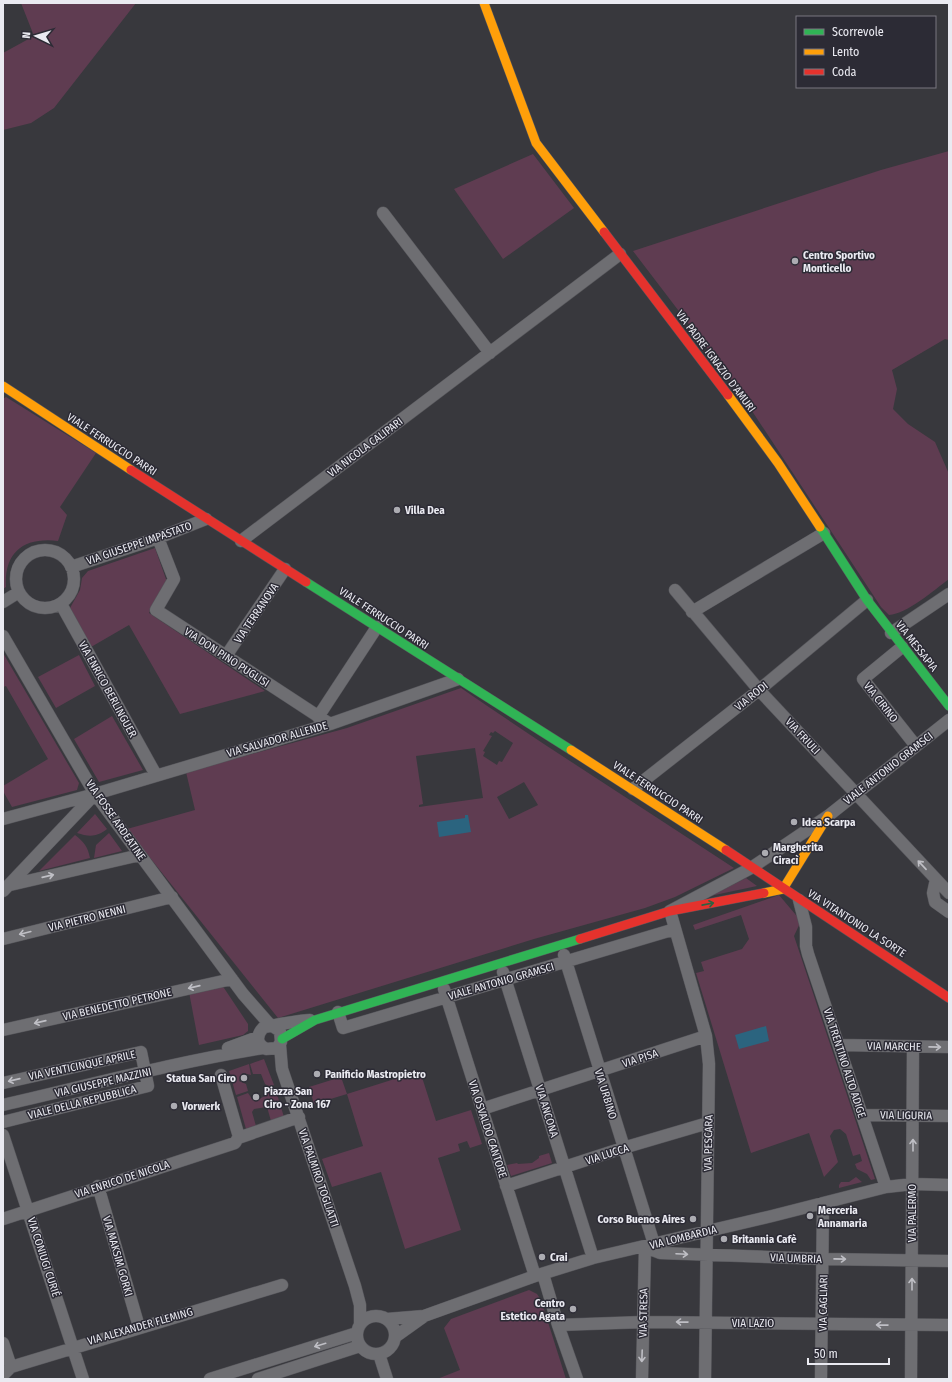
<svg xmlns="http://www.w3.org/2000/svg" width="952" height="1382" viewBox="0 0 952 1382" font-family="'Fira Sans Condensed',sans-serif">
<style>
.green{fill:#5f3c51;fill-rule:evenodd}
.water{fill:#2b647f}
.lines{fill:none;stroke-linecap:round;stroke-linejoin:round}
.street-casing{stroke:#55555a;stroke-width:13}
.fast-casing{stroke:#55555a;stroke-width:10}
.slow-casing{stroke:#55555a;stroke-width:10}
.jam-casing{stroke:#55555a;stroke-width:10}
.street{stroke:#6e6e72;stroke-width:12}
.fast{stroke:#30b455;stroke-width:9}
.slow{stroke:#ff9f0a;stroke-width:9}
.jam{stroke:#e5322d;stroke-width:9}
.oneway{stroke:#bfbfc5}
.oneway2{stroke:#2e6242}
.poi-dot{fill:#acacb2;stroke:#2c2b35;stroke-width:1.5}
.labels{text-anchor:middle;stroke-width:3;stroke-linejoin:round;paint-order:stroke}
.poi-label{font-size:11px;font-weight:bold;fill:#eaeaf1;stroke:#2c2b35;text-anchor:start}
.street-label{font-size:11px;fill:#eaeaf1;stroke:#2c2b35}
</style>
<rect width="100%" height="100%" fill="#38383d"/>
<path class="green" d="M21 3H136L54 108 31 123 3 130V53L34 36Z
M949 151V340L945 339 892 370 897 389 893 409 908 424 935 442 949 474V579C934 590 907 614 889 615L881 607 733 382 633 251 881 170Z
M533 154 574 208 503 259 454 189Z
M6 397 96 453 60 507 67 515 58 541C24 537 4 552 6 587L3 589V399Z
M155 548 167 582 149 613 265 691 180 714 129 625 91 647 70 608 80 590 82 578 88 571Z
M3 653 79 783 77 790 12 807 3 791V786L48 759 6 686 3 687Z
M79 655 95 686 56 708 38 677Z
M461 688C551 750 643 808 734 868L675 897 645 908 534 939 278 1018 127 829 195 810 186 772 347 728ZM495 731 513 743 502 762 499 761 497 765 483 756 485 752 483 751 492 736 489 735 491 732 493 733ZM475 748 483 798 419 807V805L423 804 416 756ZM524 782 538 805 509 819 497 797Z
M112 716 143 770 99 782 74 739Z
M95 814 107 829C97 837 89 837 77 833Z
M109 833 122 851 94 858 96 845Z
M75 835C84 842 88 847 90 858L39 871Z
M746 878 757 886 710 896Z
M779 895 801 921 794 936 875 1179 871 1180 867 1174 857 1169 855 1164 862 1161 860 1154 853 1156 846 1134 840 1129 834 1130 830 1136 838 1162 824 1177 809 1133 751 1153 696 973 704 971 701 962 742 949 749 939 741 915 695 930 693 925Z
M222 985 248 1024V1031L243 1035 199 1045 189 992Z
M264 1059 274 1085 270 1087 265 1084 261 1074H253L250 1064Z
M249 1064 251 1075 243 1073 239 1081 246 1084 248 1091 236 1095 229 1071Z
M420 1071 436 1121 471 1110 482 1144 470 1148 467 1141 458 1144 460 1151 438 1158 461 1230 405 1249 381 1172 332 1187 322 1159 363 1146 347 1094 314 1104 309 1087 341 1077 347 1094Z
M270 1089 276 1091 284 1117 271 1121 267 1107 254 1109 252 1112 256 1126 246 1129 237 1097 248 1093 252 1099H259L265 1096 266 1090Z
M549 1153 552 1163 511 1176 507 1165 517 1163 518 1164 532 1163 539 1158V1156Z
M856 1177 862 1182 839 1188V1185L841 1182H849Z
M529 1290 537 1294 541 1300 566 1379H437L460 1370 444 1328 451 1319Z"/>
<path class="water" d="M465 815H468L471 832 439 837 437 822 465 818Z
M766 1026 769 1041 739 1049 735 1035Z"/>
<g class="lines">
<g class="street-casing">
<path id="street" d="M383 213 490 353
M158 538 174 579 156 610 330 724
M241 541 620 254
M16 579a29 29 0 1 1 58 0a29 29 0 1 1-58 0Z
M71 567 158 538 206 519
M675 590 759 690 949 893
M3 602 19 592
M61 604 156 775
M692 612 824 533
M891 633 949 594
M3 636 95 794 243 994 271 1026
M902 647 863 679 916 746
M226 656 285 569
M318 717 377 627
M633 789 759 690 867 600
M3 819 95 794 330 724 458 679
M936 879 933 893 935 902 949 912
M10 885 140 855
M3 891 95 794
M799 900 806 927V946L808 954 886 1187
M3 939 172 897
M564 955 654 1244
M503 972 593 1258
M444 989 535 1276
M338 1012 343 1028 675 929
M274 1027 280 1031 281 1042 277 1048 266 1049C262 1047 259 1044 258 1040 258 1035 260 1031 263 1028 266 1026 304 1020 310 1020
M3 1030 232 979
M280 1045 282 1069 355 1286 360 1305V1324
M840 1045 949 1047
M228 1048 258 1037
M221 1075 239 1137
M3 1083 141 1052 148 1086 3 1122
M3 1105C90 1085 176 1062 263 1048
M482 1109 706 1036
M862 1115 949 1116
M3 1135 83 1379
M98 1186 139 1327
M506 1186 623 1148 708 1123
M3 1219 235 1143 238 1138 299 1117
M543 1274 558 1325 577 1379
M357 1335a19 19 0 1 1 38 0a19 19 0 1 1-38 0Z
M387 1319 424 1316 535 1276 593 1258 772 1216 886 1187 913 1184 949 1185
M558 1325 644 1322 949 1325
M395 1337 423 1317
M3 1343 11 1367
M379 1354 387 1379
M3 1375 11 1367 282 1285
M210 1379 357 1333
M258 1379 360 1346
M642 1379 645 1247 660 1253 824 1259 949 1261
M705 1379 709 1064 706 1036 670 911 751 868 828 816 949 720
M821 1379 823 1203
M911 1379 913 1047"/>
</g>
<g class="fast-casing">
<path id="fast" d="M820 527 867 600 949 706
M306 582 571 750
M282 1039 315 1020 580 939"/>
</g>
<g class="slow-casing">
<path id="slow" d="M484 3 536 143 604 232
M3 386 131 470
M728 395 778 463 820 527
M571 750 726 850
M764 893 783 889 828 816"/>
</g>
<g class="jam-casing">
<path id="jam" d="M604 232 728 395
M131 470 306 582
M726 850 949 998
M580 939 670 911 764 893"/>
</g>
<use href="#street" class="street"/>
<use href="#fast" class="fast"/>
<use href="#slow" class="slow"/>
<use href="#jam" class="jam"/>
</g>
<defs><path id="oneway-shaft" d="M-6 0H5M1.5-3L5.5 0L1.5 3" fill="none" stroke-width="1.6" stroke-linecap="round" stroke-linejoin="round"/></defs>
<g class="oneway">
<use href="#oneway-shaft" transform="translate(922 865) rotate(-133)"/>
<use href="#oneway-shaft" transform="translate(48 876) rotate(-13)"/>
<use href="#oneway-shaft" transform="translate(25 933) rotate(166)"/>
<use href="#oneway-shaft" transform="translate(194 987) rotate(167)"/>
<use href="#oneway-shaft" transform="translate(40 1022) rotate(167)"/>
<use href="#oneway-shaft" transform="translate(935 1047) rotate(1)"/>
<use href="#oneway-shaft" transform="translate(14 1080) rotate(167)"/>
<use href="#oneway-shaft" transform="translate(913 1145) rotate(-90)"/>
<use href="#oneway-shaft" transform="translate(682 1254) rotate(3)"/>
<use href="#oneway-shaft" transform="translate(840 1259) rotate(1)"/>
<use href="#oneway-shaft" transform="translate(912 1284) rotate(-90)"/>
<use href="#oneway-shaft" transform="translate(682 1322) rotate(-179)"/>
<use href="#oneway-shaft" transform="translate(882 1325) rotate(-179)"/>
<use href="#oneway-shaft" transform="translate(320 1345) rotate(163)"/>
<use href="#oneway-shaft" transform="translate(642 1356) rotate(92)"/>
</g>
<use class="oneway2" href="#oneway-shaft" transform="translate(708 904) rotate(-11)"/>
<g class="poi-dot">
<circle cx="795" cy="261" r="4"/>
<circle cx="397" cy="510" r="4"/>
<circle cx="794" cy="822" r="4"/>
<circle cx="765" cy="853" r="4"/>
<circle cx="317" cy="1074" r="4"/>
<circle cx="244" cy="1078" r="4"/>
<circle cx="256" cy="1097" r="4"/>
<circle cx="174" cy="1106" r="4"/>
<circle cx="810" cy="1216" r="4"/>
<circle cx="693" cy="1219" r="4"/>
<circle cx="724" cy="1239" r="4"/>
<circle cx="542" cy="1257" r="4"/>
<circle cx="573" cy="1309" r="4"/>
</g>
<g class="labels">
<g class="poi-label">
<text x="803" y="259">Centro Sportivo<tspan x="803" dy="13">Monticello</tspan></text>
<text x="405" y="514">Villa Dea</text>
<text x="802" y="826">Idea Scarpa</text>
<text x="773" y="851">Margherita<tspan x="773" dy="13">Ciracì</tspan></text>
<text x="325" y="1078">Panificio Mastropietro</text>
<text x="236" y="1082" text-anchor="end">Statua San Ciro</text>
<text x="264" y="1095">Piazza San<tspan x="264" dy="13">Ciro - Zona 167</tspan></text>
<text x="182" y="1110">Vorwerk</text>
<text x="818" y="1214">Merceria<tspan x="818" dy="13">Annamaria</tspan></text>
<text x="685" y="1223" text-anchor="end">Corso Buenos Aires</text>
<text x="732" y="1243">Britannia Cafè</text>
<text x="550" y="1261">Crai</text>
<text x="565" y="1307" text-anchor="end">Centro<tspan x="565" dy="13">Estetico Agata</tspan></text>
</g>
<g class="street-label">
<text transform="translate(716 361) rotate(53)" y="4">VIA PADRE IGNAZIO D'AMURI</text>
<text transform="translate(112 444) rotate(33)" y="4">VIALE FERRUCCIO PARRI</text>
<text transform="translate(365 447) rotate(-37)" y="4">VIA NICOLA CALIPARI</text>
<text transform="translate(139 543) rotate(-19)" y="4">VIA GIUSEPPE IMPASTATO</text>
<text transform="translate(256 613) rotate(-56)" y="4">VIA TERRANOVA</text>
<text transform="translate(384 618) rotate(33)" y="4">VIALE FERRUCCIO PARRI</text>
<text transform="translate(917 646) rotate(52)" y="4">VIA MESSAPIA</text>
<text transform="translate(227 657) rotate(33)" y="4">VIA DON PINO PUGLISI</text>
<text transform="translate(108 689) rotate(61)" y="4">VIA ENRICO BERLINGUER</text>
<text transform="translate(751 696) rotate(-39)" y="4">VIA RODI</text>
<text transform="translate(881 702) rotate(52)" y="4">VIA CIRINO</text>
<text transform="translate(803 736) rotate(47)" y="4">VIA FRIULI</text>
<text transform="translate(277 739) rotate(-16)" y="4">VIA SALVADOR ALLENDE</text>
<text transform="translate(888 768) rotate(-38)" y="4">VIALE ANTONIO GRAMSCI</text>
<text transform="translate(658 792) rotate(33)" y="4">VIALE FERRUCCIO PARRI</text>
<text transform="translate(116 820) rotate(55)" y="4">VIA FOSSE ARDEATINE</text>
<text transform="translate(87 918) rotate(-14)" y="4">VIA PIETRO NENNI</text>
<text transform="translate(857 923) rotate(33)" y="4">VIA VITANTONIO LA SORTE</text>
<text transform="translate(501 981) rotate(-16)" y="4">VIALE ANTONIO GRAMSCI</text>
<text transform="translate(117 1004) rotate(-13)" y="4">VIA BENEDETTO PETRONE</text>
<text transform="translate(894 1046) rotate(1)" y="4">VIA MARCHE</text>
<text transform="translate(640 1058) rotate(-18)" y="4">VIA PISA</text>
<text transform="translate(845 1063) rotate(72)" y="4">VIA TRENTINO ALTO ADIGE</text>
<text transform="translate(82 1065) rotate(-12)" y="4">VIA VENTICINQUE APRILE</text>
<text transform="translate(103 1082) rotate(-13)" y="4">VIA GIUSEPPE MAZZINI</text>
<text transform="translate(606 1094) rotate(73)" y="4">VIA URBINO</text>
<text transform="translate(82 1102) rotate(-14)" y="4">VIALE DELLA REPUBBLICA</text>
<text transform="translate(547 1111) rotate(73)" y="4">VIA ANCONA</text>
<text transform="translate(906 1115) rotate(1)" y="4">VIA LIGURIA</text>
<text transform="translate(488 1129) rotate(72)" y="4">VIA OSVALDO CANTORE</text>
<text transform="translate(708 1143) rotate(-89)" y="4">VIA PESCARA</text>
<text transform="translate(607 1154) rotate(-18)" y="4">VIA LUCCA</text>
<text transform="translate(319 1178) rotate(71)" y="4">VIA PALMIRO TOGLIATTI</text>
<text transform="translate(122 1179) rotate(-18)" y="4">VIA ENRICO DE NICOLA</text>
<text transform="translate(912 1213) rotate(-90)" y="4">VIA PALERMO</text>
<text transform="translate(683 1237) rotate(-14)" y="4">VIA LOMBARDIA</text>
<text transform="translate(118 1256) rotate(74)" y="4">VIA MAKSIM GORKI</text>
<text transform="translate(44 1257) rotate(72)" y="4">VIA CONIUGI CURIÉ</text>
<text transform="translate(796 1258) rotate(2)" y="4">VIA UMBRIA</text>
<text transform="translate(823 1303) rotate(-89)" y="4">VIA CAGLIARI</text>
<text transform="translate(643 1313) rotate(-89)" y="4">VIA STRESA</text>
<text x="753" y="1327">VIA LAZIO</text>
<text transform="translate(140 1326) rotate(-16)" y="4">VIA ALEXANDER FLEMING</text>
</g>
</g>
<rect width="952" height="1382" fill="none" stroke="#eaeaf1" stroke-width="8"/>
<rect x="796" y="16" width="140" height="72" fill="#2c2b35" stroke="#787780"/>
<rect x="804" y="29" width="20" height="6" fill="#30b455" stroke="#787780"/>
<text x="832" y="36" font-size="12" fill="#eaeaf1">Scorrevole</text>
<rect x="804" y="49" width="20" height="6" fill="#ff9f0a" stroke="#787780"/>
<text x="832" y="56" font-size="12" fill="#eaeaf1">Lento</text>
<rect x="804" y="69" width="20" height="6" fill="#e5322d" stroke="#787780"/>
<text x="832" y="76" font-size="12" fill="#eaeaf1">Coda</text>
<g transform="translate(36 36) rotate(275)" stroke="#2c2b35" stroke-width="3" paint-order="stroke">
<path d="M0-3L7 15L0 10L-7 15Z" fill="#eaeaf1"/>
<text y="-6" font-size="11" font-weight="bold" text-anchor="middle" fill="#eaeaf1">N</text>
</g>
<path d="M808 1358v6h81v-6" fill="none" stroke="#eaeaf1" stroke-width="2"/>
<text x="814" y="1358" font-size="12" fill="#eaeaf1" stroke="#2c2b35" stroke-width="3" paint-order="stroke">50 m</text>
</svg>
